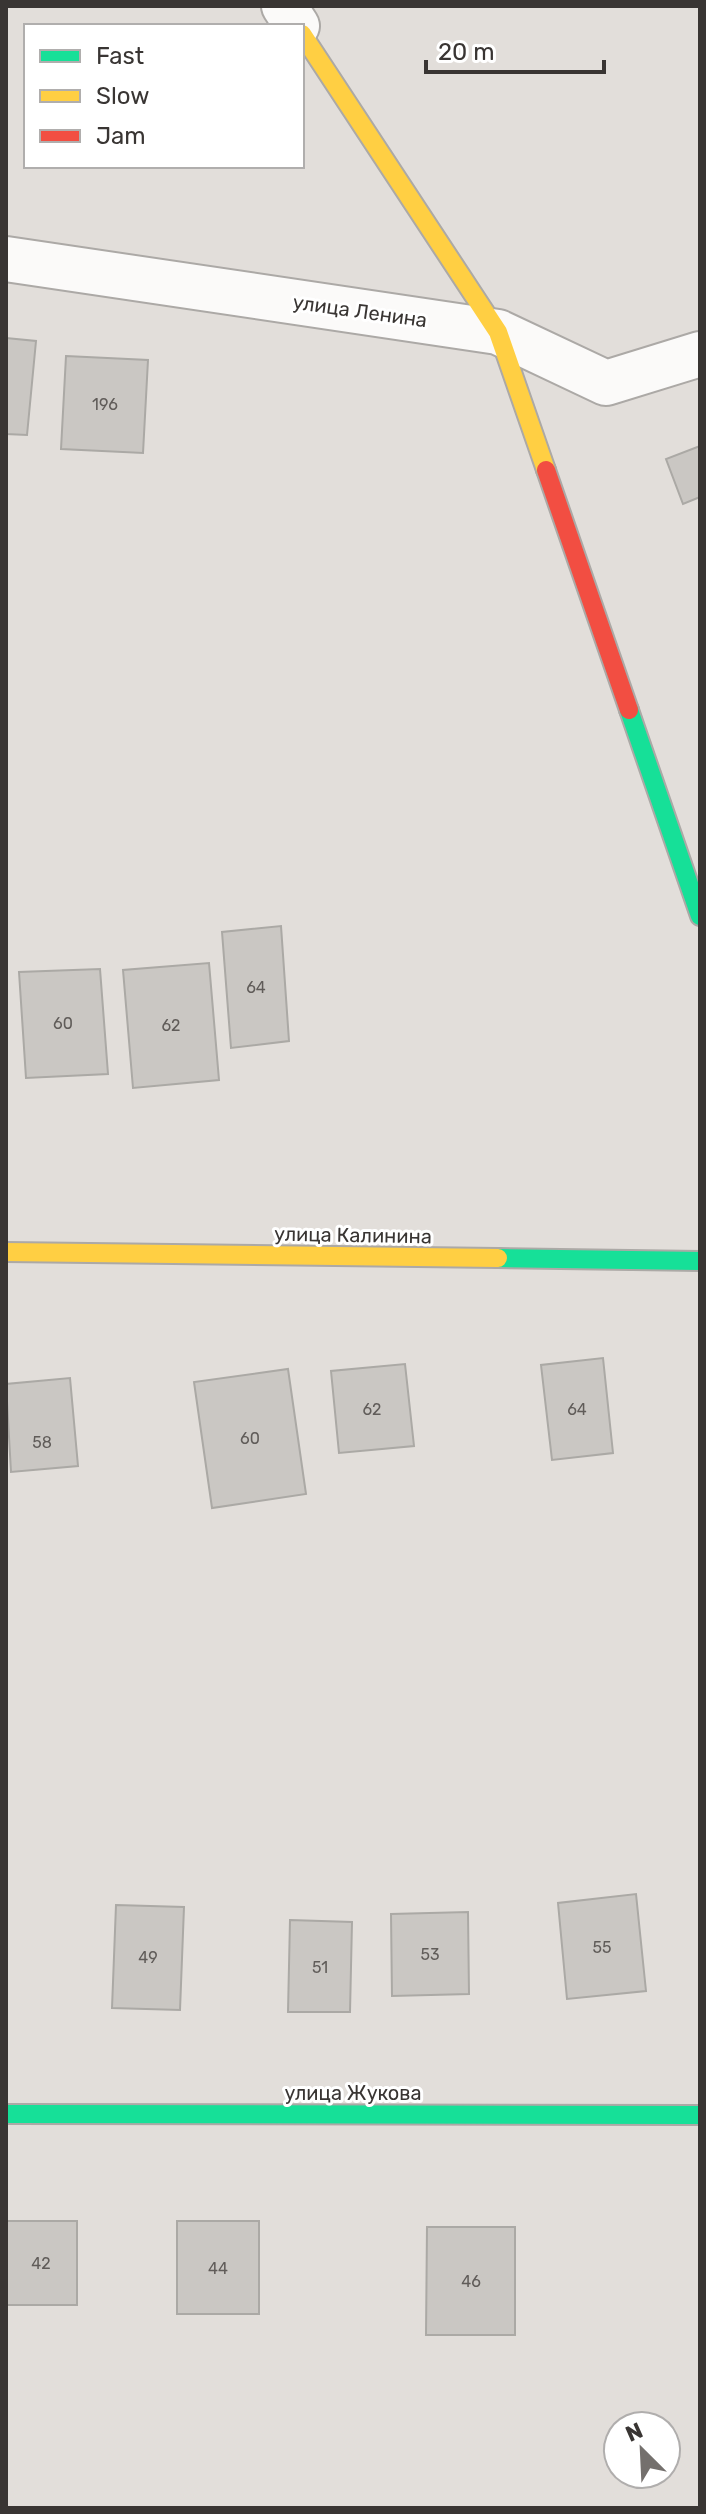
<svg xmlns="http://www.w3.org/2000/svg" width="706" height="2514" viewBox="0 0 706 2514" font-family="Rubik,sans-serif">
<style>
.building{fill:#cac7c3;stroke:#aba9a5;stroke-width:2}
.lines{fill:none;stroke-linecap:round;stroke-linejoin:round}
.street-casing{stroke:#aca9a6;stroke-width:48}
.fast-casing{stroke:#aca9a6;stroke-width:22}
.slow-casing{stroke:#aca9a6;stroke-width:22}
.jam-casing{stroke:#aca9a6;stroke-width:22}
.street{stroke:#fbfaf9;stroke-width:44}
.fast{stroke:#16e098;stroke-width:18}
.slow{stroke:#ffcf43;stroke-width:18}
.jam{stroke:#f24e42;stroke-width:18}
.labels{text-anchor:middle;stroke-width:6;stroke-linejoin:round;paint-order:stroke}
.number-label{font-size:16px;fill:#605c59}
.street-label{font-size:20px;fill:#393533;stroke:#fff}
</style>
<rect width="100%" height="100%" fill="#e2deda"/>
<path class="building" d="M6 338 36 341 27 435 6 434Z
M66 356 148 360 143 453 61 449Z
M700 446V497L683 504 666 459Z
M281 926 289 1041 231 1048 222 932Z
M209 963 219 1080 133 1088 123 970Z
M100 969 108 1074 26 1078 19 972Z
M603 1358 613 1453 552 1460 541 1365Z
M405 1364 414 1446 339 1453 331 1371Z
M288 1369 306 1494 212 1508 194 1382Z
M70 1378 78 1466 11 1472 6 1384Z
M636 1894 646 1991 567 1999 558 1903Z
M116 1905 184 1907 180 2010 112 2008Z
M468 1912 469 1994 392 1996 391 1914Z
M290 1920 352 1922 350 2012H288Z
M6 2221H77V2305H6Z
M177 2221H259V2314H177Z
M427 2227H515V2335H426Z"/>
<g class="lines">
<g class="street-casing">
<path id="street" d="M284 6 297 26
M6 259 498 332 606 383 700 354"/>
</g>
<g class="fast-casing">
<path id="fast" d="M629 710 700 916
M498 1258 700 1261
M6 2114 700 2115"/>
</g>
<g class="slow-casing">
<path id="slow" d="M302 34 498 332 546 470
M6 1252 498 1258"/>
</g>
<g class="jam-casing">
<path id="jam" d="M546 470 629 710"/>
</g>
<use href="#street" class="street"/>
<use href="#fast" class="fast"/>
<use href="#slow" class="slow"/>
<use href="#jam" class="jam"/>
</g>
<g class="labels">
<g class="number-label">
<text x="105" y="410">196</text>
<text x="256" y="993">64</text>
<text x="63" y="1029">60</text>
<text x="171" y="1031">62</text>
<text x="372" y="1415">62</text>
<text x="577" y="1415">64</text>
<text x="250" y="1444">60</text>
<text x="42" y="1448">58</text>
<text x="602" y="1953">55</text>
<text x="430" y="1960">53</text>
<text x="148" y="1963">49</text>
<text x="320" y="1973">51</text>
<text x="41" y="2269">42</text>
<text x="218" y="2274">44</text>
<text x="471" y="2287">46</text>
</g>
<g class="street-label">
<text transform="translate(360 311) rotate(8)" y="7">улица Ленина</text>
<text transform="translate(353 1235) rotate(1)" y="7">улица Калинина</text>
<text x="353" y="2100">улица Жукова</text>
</g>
</g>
<rect width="706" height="2514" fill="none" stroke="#393533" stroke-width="16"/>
<rect x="24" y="24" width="280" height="144" fill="#ffffff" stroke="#b0aead" stroke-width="2"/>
<rect x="40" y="50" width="40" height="12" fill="#16e098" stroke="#b0aead" stroke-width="2"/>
<text x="96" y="64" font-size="24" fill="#393533">Fast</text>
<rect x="40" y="90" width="40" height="12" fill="#ffcf43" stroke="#b0aead" stroke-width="2"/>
<text x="96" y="104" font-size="24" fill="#393533">Slow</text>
<rect x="40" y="130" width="40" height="12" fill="#f24e42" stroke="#b0aead" stroke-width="2"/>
<text x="96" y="144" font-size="24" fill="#393533">Jam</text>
<g transform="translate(642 2450) rotate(336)"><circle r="38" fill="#ffffff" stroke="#b0aead" stroke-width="2"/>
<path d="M0-6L14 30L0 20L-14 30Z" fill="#74706d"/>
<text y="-12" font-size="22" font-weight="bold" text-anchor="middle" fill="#393533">N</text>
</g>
<path d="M426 60v12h178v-12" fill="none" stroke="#393533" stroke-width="4"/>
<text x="438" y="60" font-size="24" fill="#393533" stroke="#ffffff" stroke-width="6" paint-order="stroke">20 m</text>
</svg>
